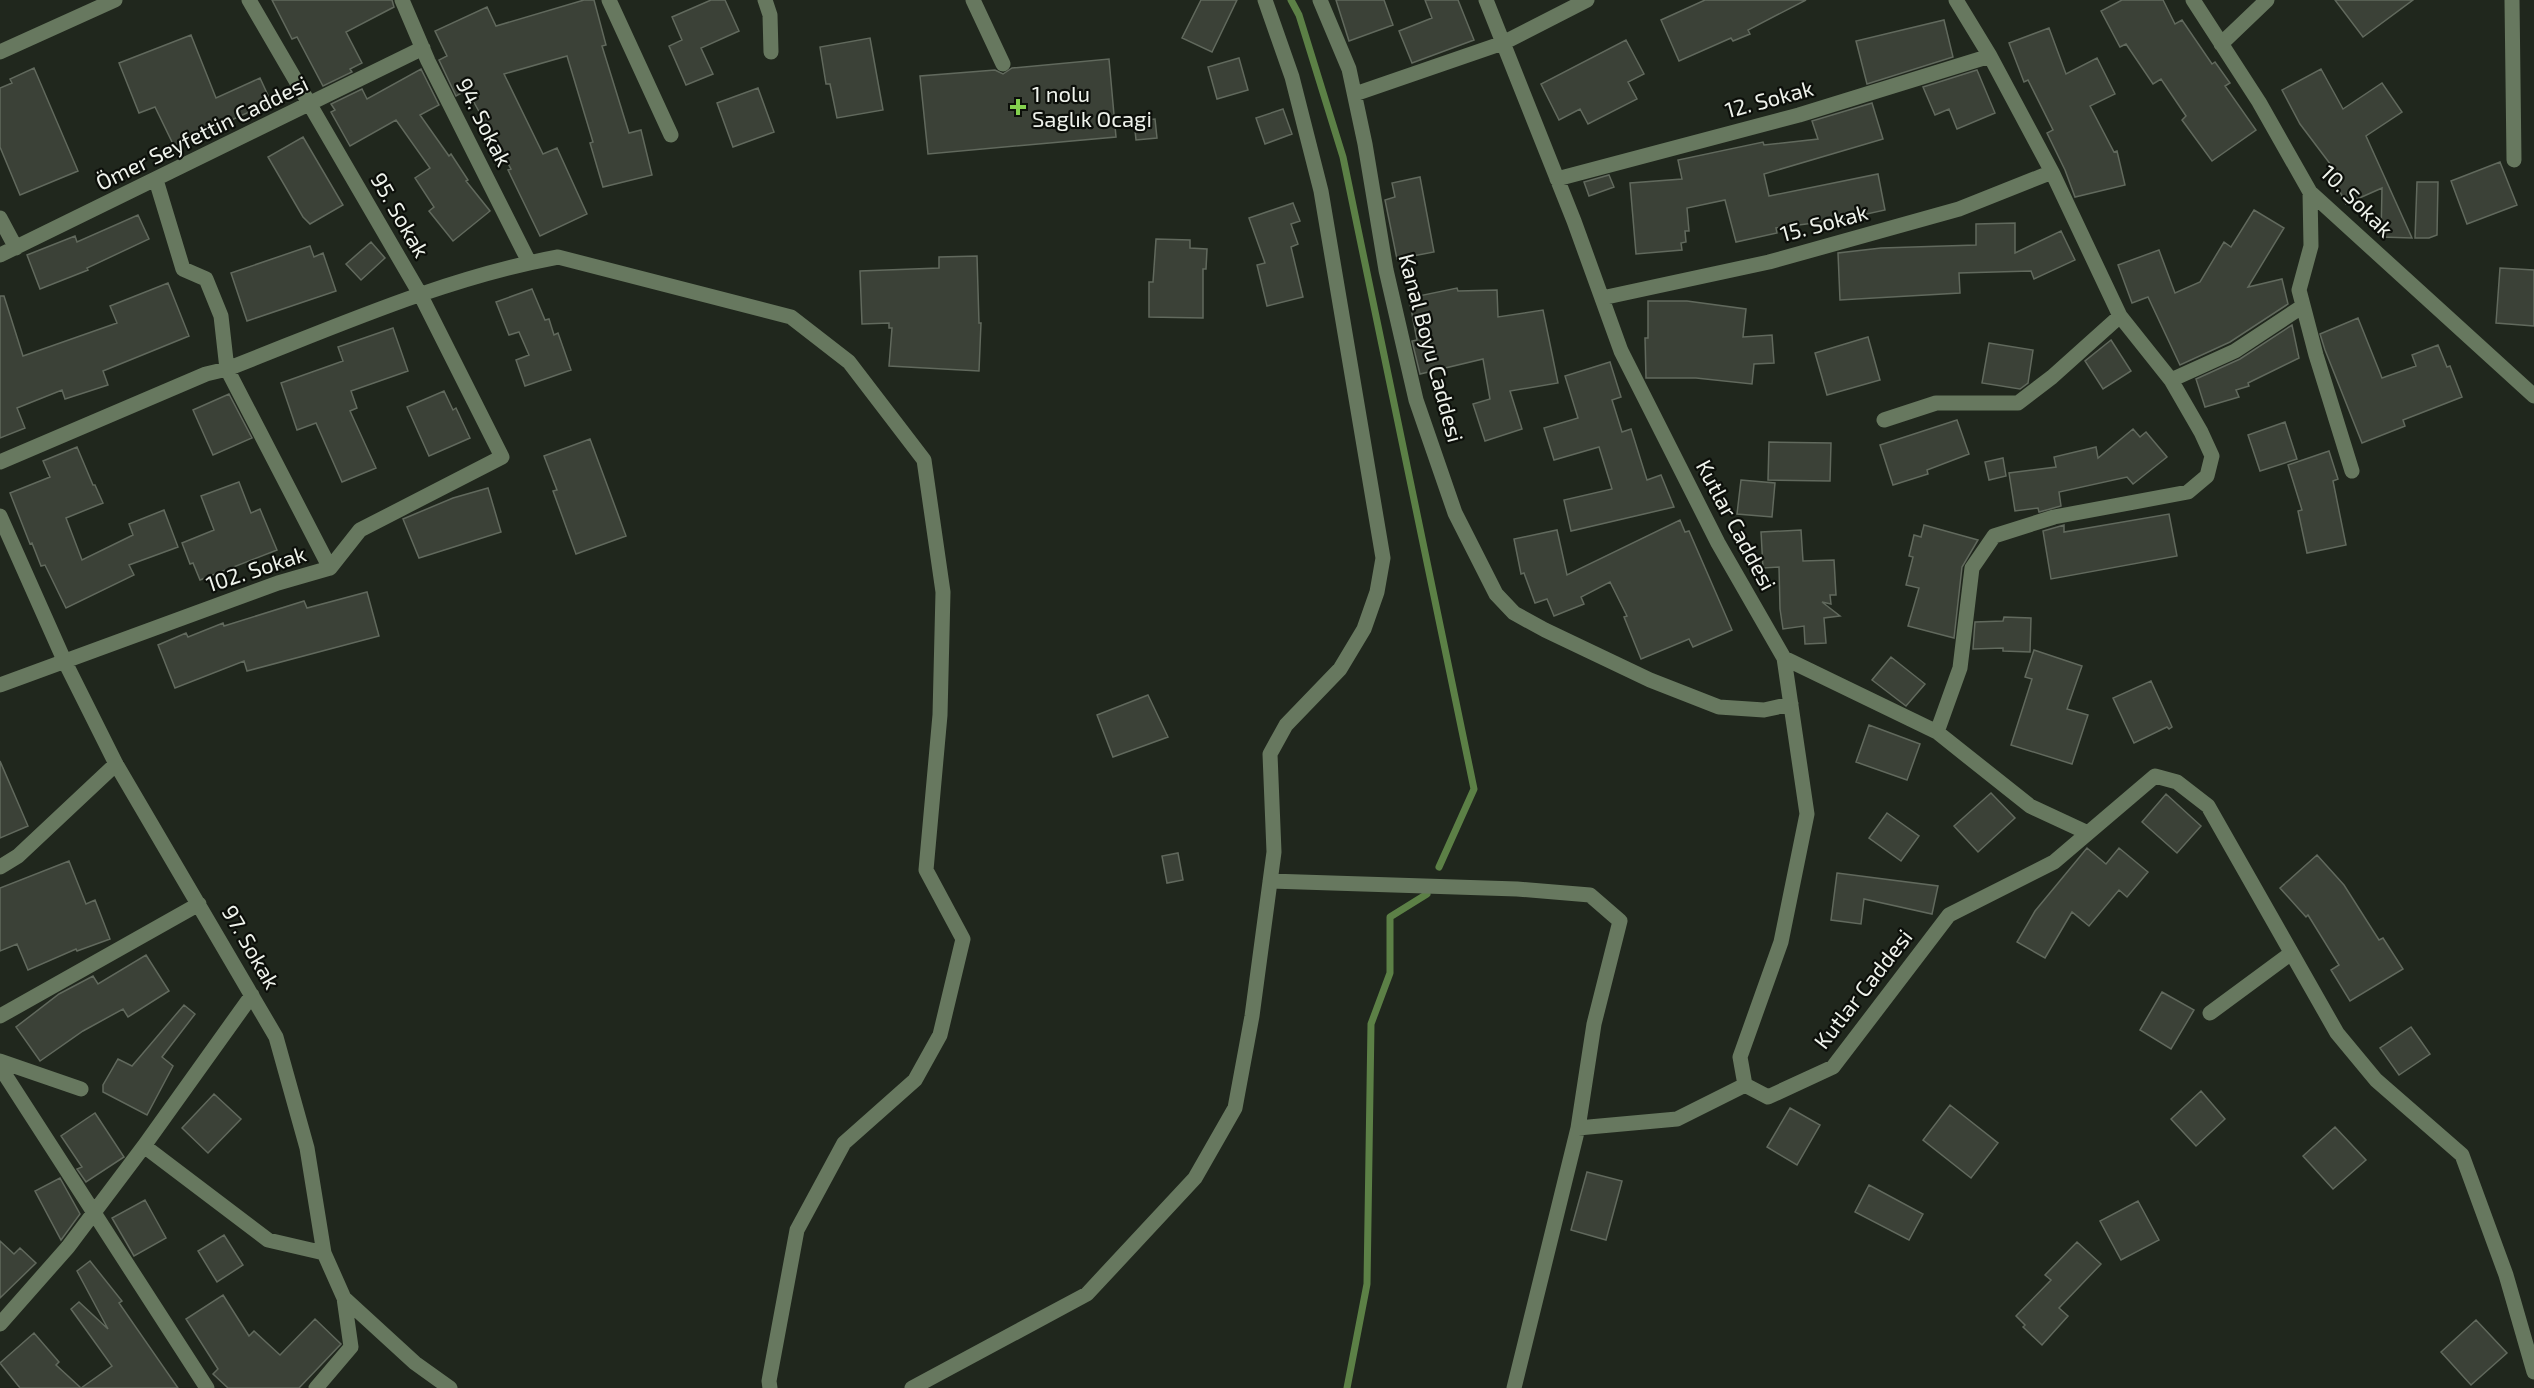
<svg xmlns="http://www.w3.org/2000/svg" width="2534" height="1388" viewBox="0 0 2534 1388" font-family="'Exo 2',sans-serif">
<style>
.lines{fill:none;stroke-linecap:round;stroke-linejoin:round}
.stream{stroke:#5c8046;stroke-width:7}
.building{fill:#3b4137;stroke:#61695d;stroke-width:1.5}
.minor{stroke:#67785f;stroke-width:15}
.poi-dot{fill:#83d04e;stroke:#0c0f0a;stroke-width:2}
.labels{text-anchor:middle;stroke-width:4.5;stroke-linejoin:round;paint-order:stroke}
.poi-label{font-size:22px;fill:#eff3ec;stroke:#0c0f0a;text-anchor:start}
.street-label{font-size:22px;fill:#eff3ec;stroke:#0c0f0a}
</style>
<rect width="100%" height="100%" fill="#20271d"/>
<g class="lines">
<path class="stream" d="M1291 0 1299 15 1343 157 1474 789 1439 867
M1347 1388 1367 1284 1371 1024 1390 973V917L1427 894"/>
</g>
<path class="building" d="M272 0H392L394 7 346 32 362 63 350 69 352 72 323 86 297 37 292 39Z
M584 0H594L606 45 602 46 629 133 641 130 652 175 603 187 590 143 593 142 567 56 504 74 543 154 557 148 587 214 540 236 508 170 511 169 467 90 456 96 439 60 447 56 435 31 487 7 496 26Z
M711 0H725L739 31 701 48 713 74 686 85 669 46 682 40 672 17Z
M1201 0H1237L1212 52 1182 38Z
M1336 0H1384L1393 25 1349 41Z
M1425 0H1458L1474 40 1412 63 1399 31 1432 18Z
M1705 0H1806L1748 30 1750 34 1733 41 1731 38 1679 61 1661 20Z
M2122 0H2163L2175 24 2182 20 2212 64 2215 62 2230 83 2225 86 2256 130 2212 161 2182 120 2186 116 2161 79 2153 84 2126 44 2120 47 2101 11Z
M2335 0H2413L2363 37Z
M1944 20 1953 57 1867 84 1856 41Z
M2049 28 2066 74 2097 58 2115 94 2090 106 2114 152 2117 151 2125 185 2075 197 2065 170 2047 133 2053 130 2028 80 2024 82 2009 43Z
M191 35 216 98 260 78 271 102 174 146 155 107 139 113 119 63Z
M870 38 883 110 837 118 830 84H826L820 47Z
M1626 40 1644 74 1628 82 1637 99 1588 124 1580 109 1559 120 1541 84Z
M1239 58 1248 90 1217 99 1208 67Z
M1109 59 1116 137 928 154 920 76 995 70 1003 74 1012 68Z
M34 68 78 171 20 195 0 147V88L12 83 10 79Z
M421 69 439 105 420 115 449 156 451 154 468 180 466 181 490 211 453 241 429 211 434 207 415 178 430 168 396 120 350 146 331 112 335 110 331 104 362 89 367 99Z
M2321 69 2343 109 2382 83 2402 112 2366 136 2412 238 2381 237 2382 188 2346 204 2330 171 2334 169 2300 124 2282 90Z
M1977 70 1995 113 1957 129 1949 109 1935 115 1923 87Z
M758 88 774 132 733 147 717 103Z
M1872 103 1883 139 1764 174 1769 196 1878 174 1885 210 1844 219 1776 228 1777 233 1736 242 1725 200 1687 208 1689 231H1685L1686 242 1681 243 1682 250 1636 254 1630 183 1682 179 1678 160 1763 142 1764 145 1818 139 1812 121Z
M1283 109 1292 134 1265 144 1256 118Z
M1155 119 1157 138 1136 140 1134 121Z
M303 137 343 205 310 224 303 217 268 157Z
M2500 162 2517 205 2467 224 2451 181Z
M1609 175 1614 187 1589 196 1584 182Z
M1420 177 1434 252 1397 259 1385 200 1395 197 1392 183Z
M2417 182H2438L2437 235 2429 238H2415Z
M1293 203 1300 221 1291 224 1298 244 1291 247 1303 297 1267 306 1257 265 1265 263 1249 218Z
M2254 210 2284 228 2248 287 2282 279 2288 304 2230 342 2180 365 2148 297 2132 303 2118 265 2159 250 2175 293 2200 282 2224 242 2231 247Z
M138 215 149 239 87 268 88 270 40 289 27 255 75 236 77 242Z
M2015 223V253L2061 231 2075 260 2034 279 2031 271 1959 273 1960 293 1840 300 1838 253 1881 248 1976 245V224Z
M1156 239 1190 240V248L1207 249 1206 269H1203V318L1149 317V282H1153Z
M371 242 385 258 361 280 346 264Z
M310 246 314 257 323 253 336 291 247 321 231 273Z
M977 256 979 323H981L979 371 889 366 892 328H889V323L862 324 860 271 939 268V257Z
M2500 268 2534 270V326L2496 323Z
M168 283 189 336 103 371 108 385 65 399 62 390 17 408 25 428 0 438V296H4L23 356 117 323 110 306Z
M1457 288 1458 291 1497 290 1498 317 1543 310 1558 383 1510 391 1522 429 1485 441 1473 404 1490 399 1483 359 1420 374 1412 341 1417 340 1409 298Z
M532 289 545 320 549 319 554 335 558 333 571 370 525 386 516 360 529 355 519 332 509 335 496 302Z
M1648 301H1687L1746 309 1743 337 1772 335 1774 363 1754 364 1752 384 1696 378H1646L1645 338H1648Z
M2358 318 2382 378 2416 366 2412 355 2438 345 2447 367 2450 366 2462 397 2403 420 2405 426 2362 443 2325 350 2320 334Z
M2292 325 2299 358 2248 383 2249 386 2236 390 2239 397 2205 407 2196 379 2240 359Z
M393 328 408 371 351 391 357 408 350 411 376 468 342 482 316 423 297 430 281 383 343 361 338 347Z
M1868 337 1880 380 1827 395 1815 353Z
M2111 340 2131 371 2103 389 2085 361Z
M1989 343 2033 350 2028 383 2020 389 1982 383Z
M1610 362 1621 397 1612 400 1622 432 1631 429 1647 480 1661 475 1674 507 1571 531 1564 500 1612 489 1599 447 1554 460 1544 428 1578 418 1565 376Z
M444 391 453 410 456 408 470 438 429 456 407 407Z
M229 394 252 438 213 455 193 410Z
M1957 420 1969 454 1927 470 1928 474 1893 485 1880 445Z
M2285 422 2297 459 2260 471 2248 435Z
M2133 429 2140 437 2146 432 2167 457 2133 484 2127 477 2059 492 2061 506 2039 512 2038 508 2015 511 2009 473 2056 467 2054 457 2096 447 2098 458Z
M590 439 626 536 576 554 553 491 557 490 544 456Z
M1769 442 1831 443 1830 481 1768 480Z
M77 447 93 485H95L103 503 66 518 82 560 133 535 129 524 164 510 178 547 129 565 134 575 66 608 45 565 41 566 32 543 30 544 10 493 50 477 43 461Z
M2329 451 2338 479 2333 481 2346 545 2307 553 2298 511 2302 510 2288 465Z
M2003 458 2006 476 1989 480 1985 462Z
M1741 480 1775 483 1772 517 1737 514Z
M239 482 251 513 260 509 277 550 200 580 193 563 190 564 182 543 214 530 201 496Z
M488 488 501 532 419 558 403 519 453 498Z
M2169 514 2177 556 2051 579 2043 531 2064 525V532Z
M1680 520 1685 532 1689 531 1732 630 1693 647 1689 639 1641 659 1624 617 1627 616 1610 582 1581 597 1584 604 1554 616 1547 599 1535 603 1524 573 1521 574 1514 539 1557 530 1567 575Z
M1924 525 1978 540 1962 567 1954 638 1908 626 1919 588 1906 585 1913 557 1909 556 1914 535 1921 537Z
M1801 530 1803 561 1834 560 1836 595H1830L1831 604 1822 602 1840 616 1824 618 1826 643 1805 644 1804 626 1783 629 1780 609 1779 567 1763 568 1761 532Z
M367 592 379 636 247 671 244 661 175 688 158 645 186 633 188 637 223 623 224 626 304 601 307 608Z
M2004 617 2031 618 2030 652 2003 651V648L1973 649 1975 622 2003 621Z
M2034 650 2082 666 2067 709 2088 715 2072 764 2011 745 2032 679 2025 677Z
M1891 657 1925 684 1906 706 1872 680Z
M2151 681 2172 727 2169 729 2167 727 2134 743 2113 698Z
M1148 695 1168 737 1113 757 1097 715Z
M1869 725 1920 744 1907 780 1856 762Z
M0 761 28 826 0 838Z
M1991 793 2015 818 1978 852 1954 826Z
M2166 794 2201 826 2177 853 2142 822Z
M1887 813 1919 836 1901 861 1869 838Z
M2087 848 2106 864 2119 848 2148 872 2127 897 2119 890 2089 926 2072 912 2045 958 2017 942 2035 911Z
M1178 853 1183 880 1167 883 1162 856Z
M2317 855 2344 885 2379 940 2383 938 2403 969 2350 1001 2331 970 2339 965 2308 915 2306 917 2280 888Z
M69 861 86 904 95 900 110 939 77 951 76 949 28 970 17 944 0 951V888Z
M1837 873 1938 886 1932 914 1864 899 1861 924 1831 920Z
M146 955 169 991 128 1017 123 1009 83 1031 40 1061 16 1027 59 994 93 976 98 984Z
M2162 992 2194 1010 2171 1049 2140 1030Z
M184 1005 195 1014 162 1057 173 1066 147 1115 103 1092V1085L118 1059 132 1066Z
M2411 1027 2430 1054 2399 1075 2380 1048Z
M2201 1091 2225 1119 2196 1146 2171 1119Z
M214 1094 241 1119 208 1153 182 1128Z
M1950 1105 1998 1143 1971 1178 1923 1140Z
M1790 1108 1820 1125 1797 1165 1767 1147Z
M95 1113 124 1157 86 1182 77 1169 82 1167 61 1136Z
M2335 1127 2366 1160 2333 1189 2303 1156Z
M1587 1172 1622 1181 1606 1240 1571 1230Z
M60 1178 80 1214 61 1240 35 1191Z
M1869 1185 1923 1214 1909 1240 1855 1212Z
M145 1200 166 1238 134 1256 112 1218Z
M2138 1201 2159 1240 2121 1260 2100 1221Z
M224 1235 243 1265 217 1282 198 1251Z
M0 1241 14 1254 20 1248 36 1263 0 1298Z
M2077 1242 2101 1264 2059 1308 2068 1316 2042 1345 2023 1327 2025 1325 2016 1316 2051 1280 2045 1275Z
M90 1261 122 1301 119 1303 178 1388H20L0 1363 34 1333 59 1362 56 1365 81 1388 112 1366 71 1309 79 1302 108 1329 77 1271Z
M223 1295 249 1336 254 1331 280 1355 315 1319 341 1344 299 1388H228L213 1374 218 1369 186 1319Z
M2476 1320 2507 1353 2471 1385 2441 1352Z"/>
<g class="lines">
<path class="minor" d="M402 0 428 61 529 262
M609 0 671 135
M765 0 770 15 771 52
M973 0 1003 64
M1320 0 1349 69 1365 144 1386 270 1416 400 1455 513 1496 594 1514 613 1545 630 1650 680 1719 707 1764 710 1791 704
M1486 0 1574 221 1621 351 1718 543 1784 658 1807 814 1781 942 1740 1057 1745 1085 1768 1097 1833 1067 1949 915 2054 862 2155 776 2177 782 2208 806 2337 1033 2376 1080 2462 1155 2506 1275 2534 1372
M2193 0 2259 102 2310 192 2534 396
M2512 0 2514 160
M2221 44 2267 0
M0 52 115 0
M1355 94 1503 43 1587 0
M1557 179 1799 115 1990 56
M156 180 183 269 206 279 221 316 227 369 330 568
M2310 192 2311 246 2299 290 2316 355 2352 471
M0 218 16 248
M0 255 423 48
M1602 298 1769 262 1959 209 2052 172
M2171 380 2235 351 2303 306
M1884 420 1936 403H2018L2052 377 2120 316
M0 462 206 374 227 369C335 327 444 278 558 257L791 317 849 362 924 460 943 592 940 715 926 870 963 939 940 1035 915 1080 844 1143 797 1230 769 1381 770 1388
M0 516 64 660 116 764 276 1037 307 1148 324 1253 344 1298 415 1363 450 1388
M1784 658 1937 732 2030 806 2088 833
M0 685 278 583 330 568 360 530 502 457 420 294 249 0
M1937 732 1960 668 1972 568 1994 536 2054 517 2188 492 2207 476 2212 456 2201 432 2171 380 2120 316 2052 172 1990 56 1956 0
M0 867 18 856 116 764
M1270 881 1517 889 1590 895 1620 921 1594 1024 1578 1128 1677 1119 1745 1085
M2210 1013 2290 954
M0 1016 199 904
M0 1061 81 1089
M0 1067 207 1388
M144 1146 268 1240 324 1253
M0 1324 68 1247 144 1146 252 995
M316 1388 351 1347 344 1298
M912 1388 1087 1294 1195 1178 1235 1108 1252 1016 1274 852 1270 754 1286 725 1340 669 1364 629 1377 592 1383 558 1321 191 1292 77 1265 0
M1514 1388 1578 1128"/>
</g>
<path class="poi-dot" d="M1015 98h6v6h6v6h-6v6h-6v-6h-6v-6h6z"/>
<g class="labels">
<g class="poi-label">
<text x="1032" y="102">1 nolu<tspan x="1032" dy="25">Saglık Ocagi</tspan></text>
</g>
<g class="street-label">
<text transform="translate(1769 99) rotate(-15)" y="8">12. Sokak</text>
<text transform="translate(484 122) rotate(63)" y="8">94. Sokak</text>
<text transform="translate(202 133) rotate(-26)" y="8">Ömer Seyfettin Caddesi</text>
<text transform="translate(2357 201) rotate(45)" y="8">10. Sokak</text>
<text transform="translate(400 215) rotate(60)" y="8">95. Sokak</text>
<text transform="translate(1824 223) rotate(-15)" y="8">15. Sokak</text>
<text transform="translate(1431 348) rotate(75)" y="8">Kanal Boyu Caddesi</text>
<text transform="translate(1736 525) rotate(62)" y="8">Kutlar Caddesi</text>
<text transform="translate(256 569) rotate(-18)" y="8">102. Sokak</text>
<text transform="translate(251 947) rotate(60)" y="8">97. Sokak</text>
<text transform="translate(1863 989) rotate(-52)" y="8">Kutlar Caddesi</text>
</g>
</g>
</svg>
